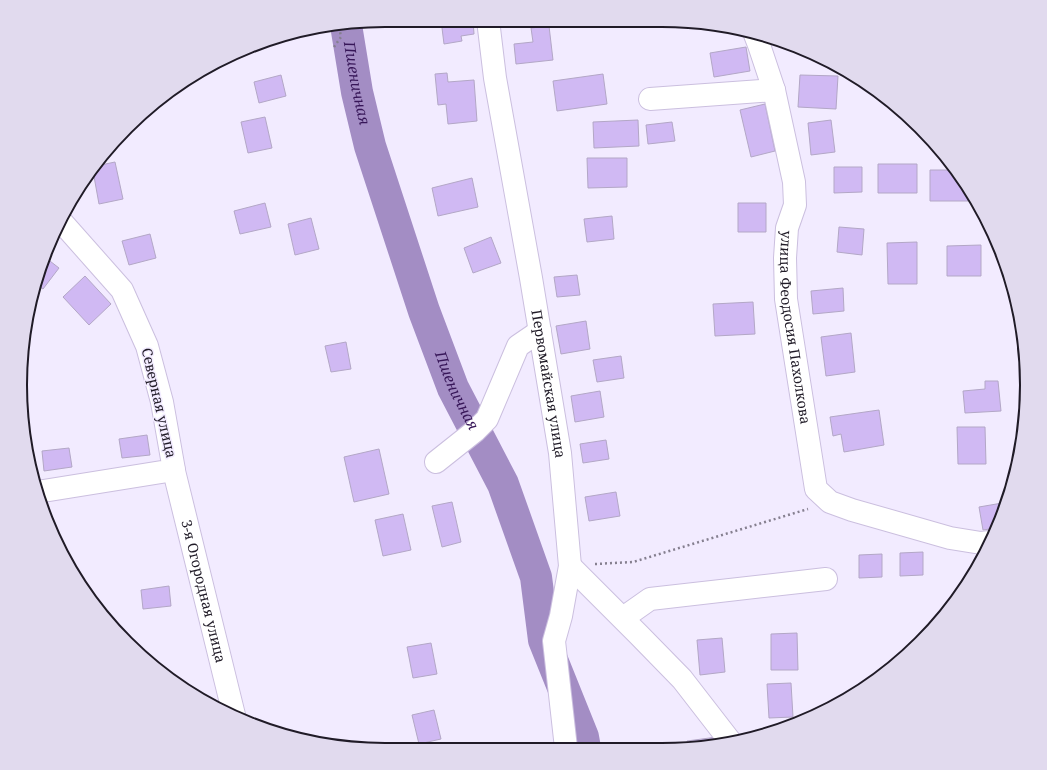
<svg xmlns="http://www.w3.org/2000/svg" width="1047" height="770" viewBox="0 0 1047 770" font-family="'Noto Serif',serif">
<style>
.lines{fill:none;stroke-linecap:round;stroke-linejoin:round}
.river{stroke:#a38dc4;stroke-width:32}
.building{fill:#d0b9f3;stroke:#b3a7c6}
.minor-casing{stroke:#cbbfdf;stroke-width:24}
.path{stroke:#857f8f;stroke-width:2.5;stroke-dasharray:2 3;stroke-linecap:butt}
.minor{stroke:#fff;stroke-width:22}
.labels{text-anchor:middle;stroke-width:3;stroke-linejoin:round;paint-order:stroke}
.street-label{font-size:14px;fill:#201b27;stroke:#f2ebff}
.water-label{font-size:15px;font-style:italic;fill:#371658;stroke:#f2ebff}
.rim{fill:none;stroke:#201b27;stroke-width:2}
</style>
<rect width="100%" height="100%" fill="#f2ebff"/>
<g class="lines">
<path class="river" id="s1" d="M346 25 357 92 370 146 424 311 453 388 503 484 536 577 544 640 583 737 585 748"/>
</g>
<path class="building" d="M441 20H473L474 34 461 36 462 41 444 44Z
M549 26 553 60 516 64 514 44 533 42 531 28Z
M746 47 750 71 714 77 710 53Z
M447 73 448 82 474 80 477 121 448 124 446 104 438 105 435 74Z
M603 74 607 104 557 111 553 81Z
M281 75 286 96 259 103 254 82Z
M800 75 838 76 836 109 798 107Z
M765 104 775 151 751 157 740 110Z
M265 117 272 148 248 153 241 122Z
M638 120 639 146 594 148 593 122Z
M831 120 835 152 811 155 808 123Z
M672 122 675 141 648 144 646 125Z
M587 158H627V187L588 188Z
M115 162 123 199 99 204 93 171 96 166Z
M878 164H917V193H878Z
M834 167H862V192L834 193Z
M930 170H956L968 190V201H930Z
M472 178 478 207 438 216 432 188Z
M265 203 271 227 240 234 234 211Z
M738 203H766V232H738Z
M612 216 614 239 587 242 584 219Z
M311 218 319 249 295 255 288 224Z
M839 227 864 229 862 255 837 252Z
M150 234 156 258 129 265 122 241Z
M491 237 501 263 473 273 464 248Z
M917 242V284H888L887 243Z
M981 245V276H947V246Z
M46 258 59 268 43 289 37 285Z
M577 275 580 295 557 297 554 277Z
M85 276 111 304 89 325 63 297Z
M843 288 844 311 813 314 811 291Z
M753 302 755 334 715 336 713 304Z
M586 321 590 349 561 354 556 326Z
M851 333 855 372 826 376 821 337Z
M346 342 351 369 331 372 325 346Z
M621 356 624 378 597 382 593 360Z
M985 381H998L1001 411 965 413 963 391 985 389Z
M600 391 604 417 575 422 571 396Z
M879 410 884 445 844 452 841 434 833 436 830 417Z
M957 427H985L986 464H958Z
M147 435 150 455 122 458 119 439Z
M606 440 609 459 583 463 580 444Z
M69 448 72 467 44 471 42 451Z
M379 449 389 494 354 502 344 457Z
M616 492 620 516 589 521 585 497Z
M452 502 461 542 442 547 432 506Z
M1008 502 996 528 983 530 979 507Z
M403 514 411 550 383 556 375 520Z
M923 552V575L900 576V553Z
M882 554V577L859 578V555Z
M169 586 171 606 143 609 141 590Z
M797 633 798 670H771V634Z
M722 638 725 672 700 675 697 640Z
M431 643 437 674 413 678 407 647Z
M791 683 793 717 769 718 767 684Z
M434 710 441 739 419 744 412 715Z
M717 737 718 745 710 747H687V741Z"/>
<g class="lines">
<g class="minor-casing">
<g id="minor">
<path id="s2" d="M488 20 495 78 531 278 560 453 570 566 561 616 554 641 566 748"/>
<path id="s3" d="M754 32 759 45 774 90 794 182 795 205 787 228 785 258 786 299 816 489 830 502 852 510 950 538 981 543 990 542"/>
<path d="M650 99 774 90"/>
<path d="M436 462 475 431 487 419 518 346 540 331"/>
<path id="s4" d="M173 467 234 715"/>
<path d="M37 492 174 470 162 402 147 346 122 290 60 220"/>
<path d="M570 566 639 635 682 679 730 741"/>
<path d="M623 618 650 599 826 579"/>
</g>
</g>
<path class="path" d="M334 47 341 37 339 26
M595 564 633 562 808 509"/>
<use href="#minor" class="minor"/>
</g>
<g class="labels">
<g class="street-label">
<text dy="5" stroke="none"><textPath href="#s3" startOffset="303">улица Феодосия Пахолкова</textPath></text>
<text dy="5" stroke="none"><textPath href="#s2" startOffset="369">Первомайская улица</textPath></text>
<text transform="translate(159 403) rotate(77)" y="5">Северная улица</text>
<text dy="5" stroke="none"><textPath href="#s4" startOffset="128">3-я Огородная улица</textPath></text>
</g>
<g class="water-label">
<text dy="5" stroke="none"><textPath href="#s1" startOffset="59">Пшеничная</textPath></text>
<text dy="5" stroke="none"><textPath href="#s1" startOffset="383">Пшеничная</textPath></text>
</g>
</g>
<path d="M0 0H1047V770H0ZM385 27H662A358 358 0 0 1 1020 385V385A358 358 0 0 1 662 743H385A358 358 0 0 1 27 385V385A358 358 0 0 1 385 27Z" fill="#e1daee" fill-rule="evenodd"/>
<path class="rim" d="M385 27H662A358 358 0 0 1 1020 385V385A358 358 0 0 1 662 743H385A358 358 0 0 1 27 385V385A358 358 0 0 1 385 27Z"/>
</svg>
